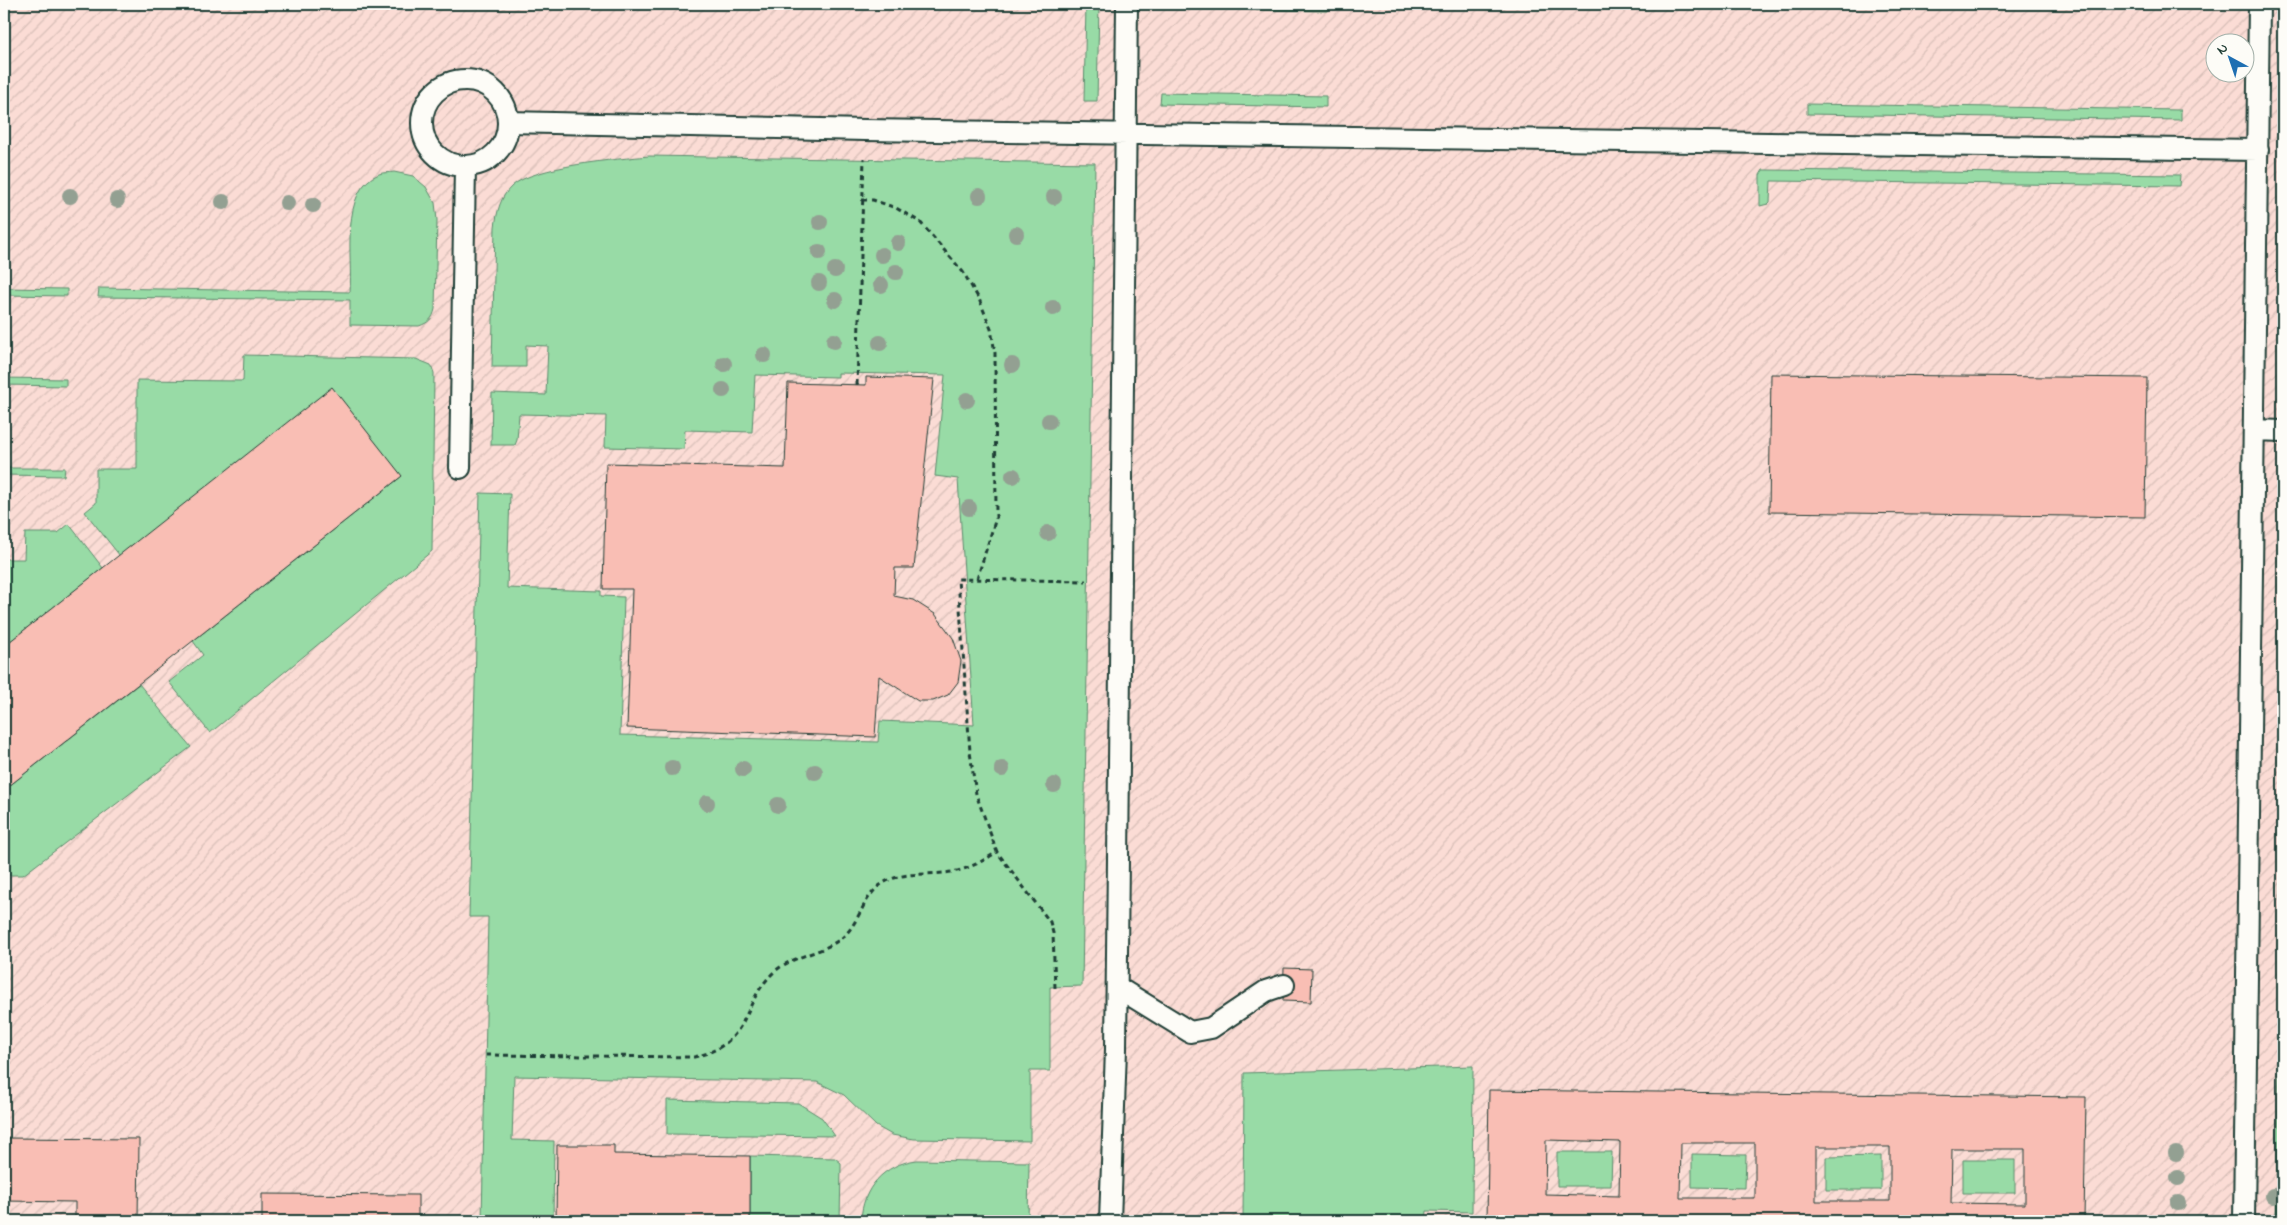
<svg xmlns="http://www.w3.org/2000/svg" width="2287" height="1225" viewBox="0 0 2287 1225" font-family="'Indie Flower',sans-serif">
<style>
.industrial{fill:url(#industrial-furrows);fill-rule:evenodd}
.green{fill:#98dba6;stroke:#5c8c6d}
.building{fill:#f9beb4;stroke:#1f3d34;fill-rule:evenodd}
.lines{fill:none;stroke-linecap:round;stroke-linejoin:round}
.lane-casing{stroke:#1f3d34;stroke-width:24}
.path{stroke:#1f3d34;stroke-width:3;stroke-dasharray:5 4;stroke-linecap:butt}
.lane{stroke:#fdfcf7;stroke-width:20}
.tree{fill:#93a092}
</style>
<defs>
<pattern id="industrial-furrows" width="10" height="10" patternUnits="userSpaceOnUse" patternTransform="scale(1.25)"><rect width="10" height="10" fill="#fbdcd5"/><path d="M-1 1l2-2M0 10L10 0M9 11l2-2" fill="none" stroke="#d7beb7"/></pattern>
</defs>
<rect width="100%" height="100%" fill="#fce9e3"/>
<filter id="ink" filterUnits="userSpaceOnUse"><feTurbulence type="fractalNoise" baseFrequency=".02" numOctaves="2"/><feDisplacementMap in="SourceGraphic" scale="10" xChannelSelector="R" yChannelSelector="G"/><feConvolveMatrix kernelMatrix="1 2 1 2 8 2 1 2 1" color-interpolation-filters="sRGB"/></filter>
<g filter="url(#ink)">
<path class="industrial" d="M4 4H2283V1221H4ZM2214 42H2244V72H2214Z"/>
<path class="green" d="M1086 4H1099L1097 101H1084Z
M1162 4H1328V11L1162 8Z
M1161 93 1326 96V107L1160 104Z
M1807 104 2181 110V120L1807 114Z
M649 156 1095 163 1082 986 1050 987V1071H1030V1141L914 1139 892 1135 876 1126 844 1095 817 1082 514 1076 512 1140 554 1141 553 1221H482L488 917H469L480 493 510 494 507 588 601 591V596L624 597 620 735 878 742 880 721 974 725 958 479 935 476 945 375 838 373V377L755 375 752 432 685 430 684 449 605 447 606 416 519 414 517 440 515 445H491L492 393 546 395 548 346 526 345V367H492L495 227C497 212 500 197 512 186 534 166 618 159 649 156Z
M1763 170H1766L2180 175 2179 186 1771 181 1770 202 1768 204 1760 206V175Z
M394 172 413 176 426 187 435 203 437 220 435 309C433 319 428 323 419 326L350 325V300L98 297 99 288 350 292C353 258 339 190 379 174 383 172 390 173 394 172Z
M4 288 67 289V296L4 295Z
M244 355 416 359 431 365 434 373 432 551 210 733 169 682 203 655 193 641 402 476 120 556 85 512 96 503V469H137V380L243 381Z
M4 378 66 379V386L4 385Z
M4 468H65L64 476 4 475Z
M69 524 103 568 4 646V559H24L25 533H58Z
M139 684 191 747 23 875H4V790Z
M2283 875V1021L2279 1017 2281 881Z
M2283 1055V1221H2276L2279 1060Z
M1473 1066 1472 1212 1427 1211 1426 1221H1243L1244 1073Z
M667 1100 798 1103 822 1118 835 1136 667 1134Z
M1557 1152H1612L1611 1186H1557Z
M1692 1154 1746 1155 1745 1188 1692 1187Z
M750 1156 835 1158 841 1163V1167L840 1221H750Z
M1881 1156V1190H1826V1157Z
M917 1160 1029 1162 1028 1221H861C862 1188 884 1164 917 1160Z
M1963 1160H2015V1193H1963Z
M4 1218 48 1219V1221H4Z"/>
<path class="building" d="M1771 374 2147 378 2145 517 1769 512Z
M866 377 934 379 914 568H895L894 596 913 600 935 614 953 638 961 661 958 682 948 695 933 701H918L879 676 875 737 627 728 632 589H603L606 463 785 468 788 383 866 385Z
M332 387 402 476 4 790V646Z
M1284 968 1312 969 1311 1002 1283 1001Z
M1489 1090 2086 1097 2084 1221H1487ZM1546 1140 1620 1142 1619 1196 1545 1194ZM1681 1143H1755V1198H1680ZM1816 1147H1890V1201H1816ZM1952 1149H2025V1204L1951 1203Z
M4 1138 139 1139 138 1221H75V1202L4 1201Z
M557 1145H614V1154L750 1156V1221H556Z
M262 1194 418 1195V1221H262Z"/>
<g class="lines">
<g class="lane-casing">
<path id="lane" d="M422 123a43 43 0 1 1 86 0a43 43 0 1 1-86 0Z
M508 122 865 130 2258 150
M2254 430 2283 431
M460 468 465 166
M1117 987 1190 1032 1211 1028 1266 991 1284 985
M1110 1221 1116 1049 1127 4
M2244 1221 2259 4"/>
</g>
<path class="path" d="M862 200H873L896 208 920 222 963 272 979 299 991 329 995 353 996 518 977 579
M857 385 864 158
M1055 988 1053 933 1050 922 997 852 976 794 970 752 958 579 1086 581
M486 1055 694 1057C753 1043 739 1005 774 972 794 954 824 954 844 936 859 922 863 899 879 886 899 870 928 876 952 872 969 869 983 861 997 852"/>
<use href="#lane" class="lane"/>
</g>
<g class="tree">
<circle cx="70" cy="196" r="8"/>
<circle cx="979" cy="196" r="8"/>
<circle cx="1054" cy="197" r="8"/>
<circle cx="117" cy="200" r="8"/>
<circle cx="223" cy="202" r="8"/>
<circle cx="287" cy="203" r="8"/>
<circle cx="313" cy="205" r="8"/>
<circle cx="820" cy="222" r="8"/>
<circle cx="1016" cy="234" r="8"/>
<circle cx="898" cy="243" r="8"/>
<circle cx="819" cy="252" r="8"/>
<circle cx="882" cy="255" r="8"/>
<circle cx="835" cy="270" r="8"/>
<circle cx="896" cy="272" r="8"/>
<circle cx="819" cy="283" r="8"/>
<circle cx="881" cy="285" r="8"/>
<circle cx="835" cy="300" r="8"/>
<circle cx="1053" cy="308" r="8"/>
<circle cx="834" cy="341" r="8"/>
<circle cx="880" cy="343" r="8"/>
<circle cx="764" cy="355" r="8"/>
<circle cx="724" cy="364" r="8"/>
<circle cx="1012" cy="365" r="8"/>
<circle cx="723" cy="390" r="8"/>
<circle cx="967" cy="400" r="8"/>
<circle cx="1049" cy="421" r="8"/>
<circle cx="1013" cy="476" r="8"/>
<circle cx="969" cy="508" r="8"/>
<circle cx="1048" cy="533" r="8"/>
<circle cx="672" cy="768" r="8"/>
<circle cx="743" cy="769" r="8"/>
<circle cx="1002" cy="769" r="8"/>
<circle cx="815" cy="772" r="8"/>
<circle cx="1054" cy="785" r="8"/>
<circle cx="707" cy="803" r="8"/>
<circle cx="778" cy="805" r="8"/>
<circle cx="2176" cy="1153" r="8"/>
<circle cx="2178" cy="1178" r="8"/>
<circle cx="2273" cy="1196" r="8"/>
<circle cx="2178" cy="1203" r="8"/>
</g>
</g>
<rect width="2287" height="1225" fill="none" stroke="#fdfcf7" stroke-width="20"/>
<rect x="10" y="10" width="2267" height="1205" fill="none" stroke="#1f3d34" stroke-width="2" filter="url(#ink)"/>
<g transform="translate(2230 58) rotate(320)"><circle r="24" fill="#fdfcf7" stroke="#a4b0a9"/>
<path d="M0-4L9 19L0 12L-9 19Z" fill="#1f6fb2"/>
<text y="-8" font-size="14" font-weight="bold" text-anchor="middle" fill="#1f3d34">N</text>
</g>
</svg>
